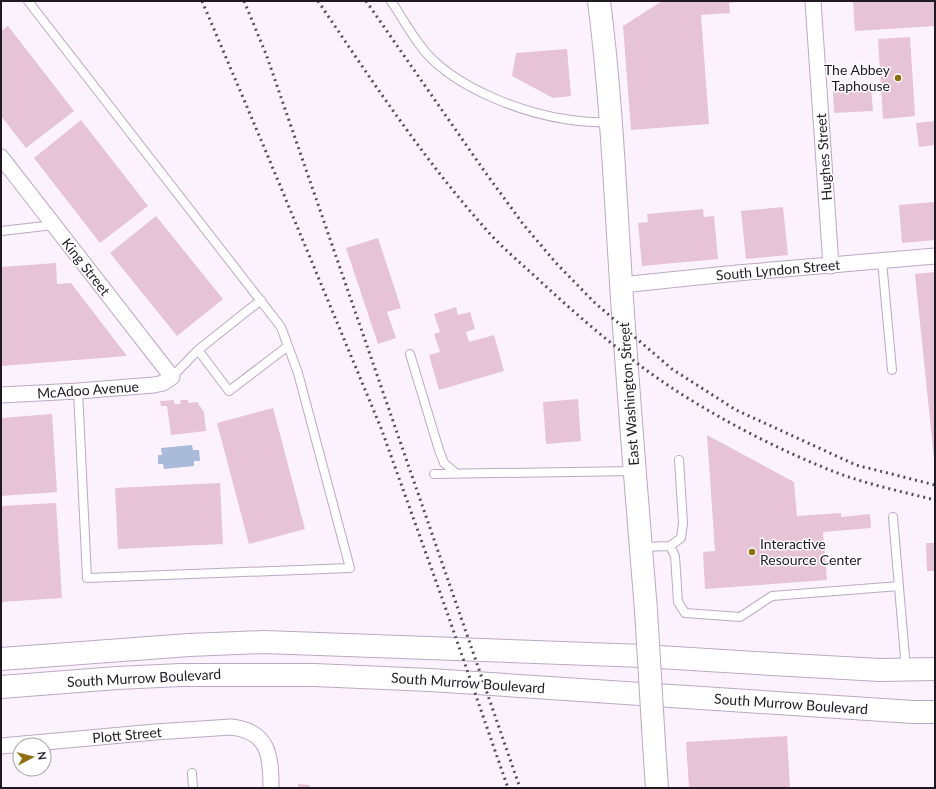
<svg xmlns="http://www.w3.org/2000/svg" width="936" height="789" viewBox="0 0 936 789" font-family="Lato,sans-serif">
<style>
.water{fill:#aabad9}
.building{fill:#e7c3d8}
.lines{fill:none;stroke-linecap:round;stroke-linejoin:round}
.lane-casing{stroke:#bca8c4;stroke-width:10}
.street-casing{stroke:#bca8c4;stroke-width:17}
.secondary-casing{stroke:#bca8c4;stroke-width:24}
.primary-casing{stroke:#bca8c4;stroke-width:24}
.lane{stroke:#fff;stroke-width:8}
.street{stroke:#fff;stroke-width:15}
.secondary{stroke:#fff;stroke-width:22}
.primary{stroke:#fff;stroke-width:22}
.rail{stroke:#564e59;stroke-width:3;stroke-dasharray:2 4;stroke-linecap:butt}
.secondary-bridge-casing{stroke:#bca8c4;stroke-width:24;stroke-linecap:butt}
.secondary-bridge{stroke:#fff;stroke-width:22}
.poi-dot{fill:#8e6f13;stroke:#fff;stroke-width:1.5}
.labels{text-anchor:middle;stroke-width:3;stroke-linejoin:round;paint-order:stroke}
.poi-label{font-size:14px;fill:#201923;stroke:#fff;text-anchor:end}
.street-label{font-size:14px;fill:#201923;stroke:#fff}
</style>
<rect width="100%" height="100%" fill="#fbf2fe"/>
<path class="water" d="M192 445 193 450H199L200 461H194V466L164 469 163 464H158V455H162L161 448Z"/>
<path class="building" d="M662 1H738V2L729 3 730 13 701 15 709 124 631 130 623 26Z
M853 1H935V26L855 31Z
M8 26 74 111 26 148 1 116V31Z
M910 37 915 116 883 119 878 39Z
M567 49 571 96 553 98 512 76 516 53Z
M871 87 873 111 834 113 833 90Z
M81 120 148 206 100 243 34 158Z
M935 121V145L919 147 916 123Z
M935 202V240L902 243 899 205Z
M783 207 788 255 746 259 741 211Z
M703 209 704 217 714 216 718 259 642 266 638 223 648 222 647 214Z
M156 216 223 299 177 336 110 253Z
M378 238 401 308 387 312 396 338 378 344 346 248Z
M56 263 57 284 71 283 127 356 1 366V267Z
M935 272V459H934L915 274Z
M456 307 458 315 470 312 475 329 466 332 469 342 494 335 504 371 439 390 429 355 440 352 434 334 440 332 434 314Z
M578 399 581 441 546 444 543 402Z
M174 400V404H181L180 400H188V403L197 402 204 412 206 431 171 435 167 406H161L160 401Z
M273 408 305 529 249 544 217 423Z
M52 414 57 492 1 496V418Z
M707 435 794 482 797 516 841 513V517L870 514 871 528 823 532 827 580 705 589 703 552 715 551Z
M220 483 223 544 118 549 115 488Z
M56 503 62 598 1 602V506Z
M926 543H935V571H927Z
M787 736 790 788H689L686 742Z
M298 784 310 785V788H298Z"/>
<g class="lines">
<g class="lane-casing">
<path id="lane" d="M28 1 281 327 298 373 350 568 87 578 78 391
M391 1C404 20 416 44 433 60 464 90 523 113 565 119 579 122 595 122 610 123
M1 231 54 225
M882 261 892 370
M198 350 229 391 288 346
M410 354 439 450 444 463 457 474
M172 377 198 350 261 300
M434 474 634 471
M893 517 906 669
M670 546 681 538 683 523 679 460
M642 547 670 546 675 556 678 602 685 613 740 617 772 596 899 586
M192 773 193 788"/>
</g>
<g class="street-casing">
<path id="street" d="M813 1 831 266
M1 157 172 377 163 383 154 385 78 391 1 395
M621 285 737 273 935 256
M1 746 155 732 231 727C269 731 271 756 271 788"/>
</g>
<g class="secondary-casing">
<path id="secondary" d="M599 1C611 94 615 189 621 283 628 392 637 501 646 610
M654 744 657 788"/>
</g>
<g class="primary-casing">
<path id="primary" d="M1 659 189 645 264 642 643 656 772 664 880 670 935 669
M1 687 117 678 181 675H314L430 680 913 712H935"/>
</g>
<use href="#lane" class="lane"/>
<use href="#street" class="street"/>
<use href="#secondary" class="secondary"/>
<use href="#primary" class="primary"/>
<path class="rail" d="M202 1 264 147 381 428 442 598 508 788
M244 1 266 54 520 788
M318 1C372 81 426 163 491 235 506 251 523 265 539 280 580 318 623 355 669 386 720 420 783 452 840 474 871 485 903 492 935 500
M366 1 485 172 523 224 556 263 595 303 672 369 736 410 856 465 935 485"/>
<g class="secondary-bridge-casing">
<path id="secondary-bridge" d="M646 610 654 744"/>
</g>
<use href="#secondary-bridge" class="secondary-bridge"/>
</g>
<g class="poi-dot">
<circle cx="898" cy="78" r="4"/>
<circle cx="752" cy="552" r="4"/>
</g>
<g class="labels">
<g class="poi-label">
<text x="890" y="75">The Abbey<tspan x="890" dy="16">Taphouse</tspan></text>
<text x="760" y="549" text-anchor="start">Interactive<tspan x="760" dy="16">Resource Center</tspan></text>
</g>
<g class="street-label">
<text transform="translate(824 157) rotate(-94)" y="5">Hughes Street</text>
<text transform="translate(86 267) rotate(52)" y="5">King Street</text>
<text transform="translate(778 270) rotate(-5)" y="5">South Lyndon Street</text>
<text transform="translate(88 390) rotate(-4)" y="5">McAdoo Avenue</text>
<text transform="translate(629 394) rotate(-94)" y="5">East Washington Street</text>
<text transform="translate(144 678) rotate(-3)" y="5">South Murrow Boulevard</text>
<text transform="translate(468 683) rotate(4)" y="5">South Murrow Boulevard</text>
<text transform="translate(791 704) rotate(4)" y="5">South Murrow Boulevard</text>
<text transform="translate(127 735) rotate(-5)" y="5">Plott Street</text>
</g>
</g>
<rect width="936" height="789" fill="none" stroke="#201923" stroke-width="4"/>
<g transform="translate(32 757) rotate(83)"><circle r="19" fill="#ffffff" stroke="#a6a3a7"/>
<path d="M0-3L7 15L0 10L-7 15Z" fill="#8e6f13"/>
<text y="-6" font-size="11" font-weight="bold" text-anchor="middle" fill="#201923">N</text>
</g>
</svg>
